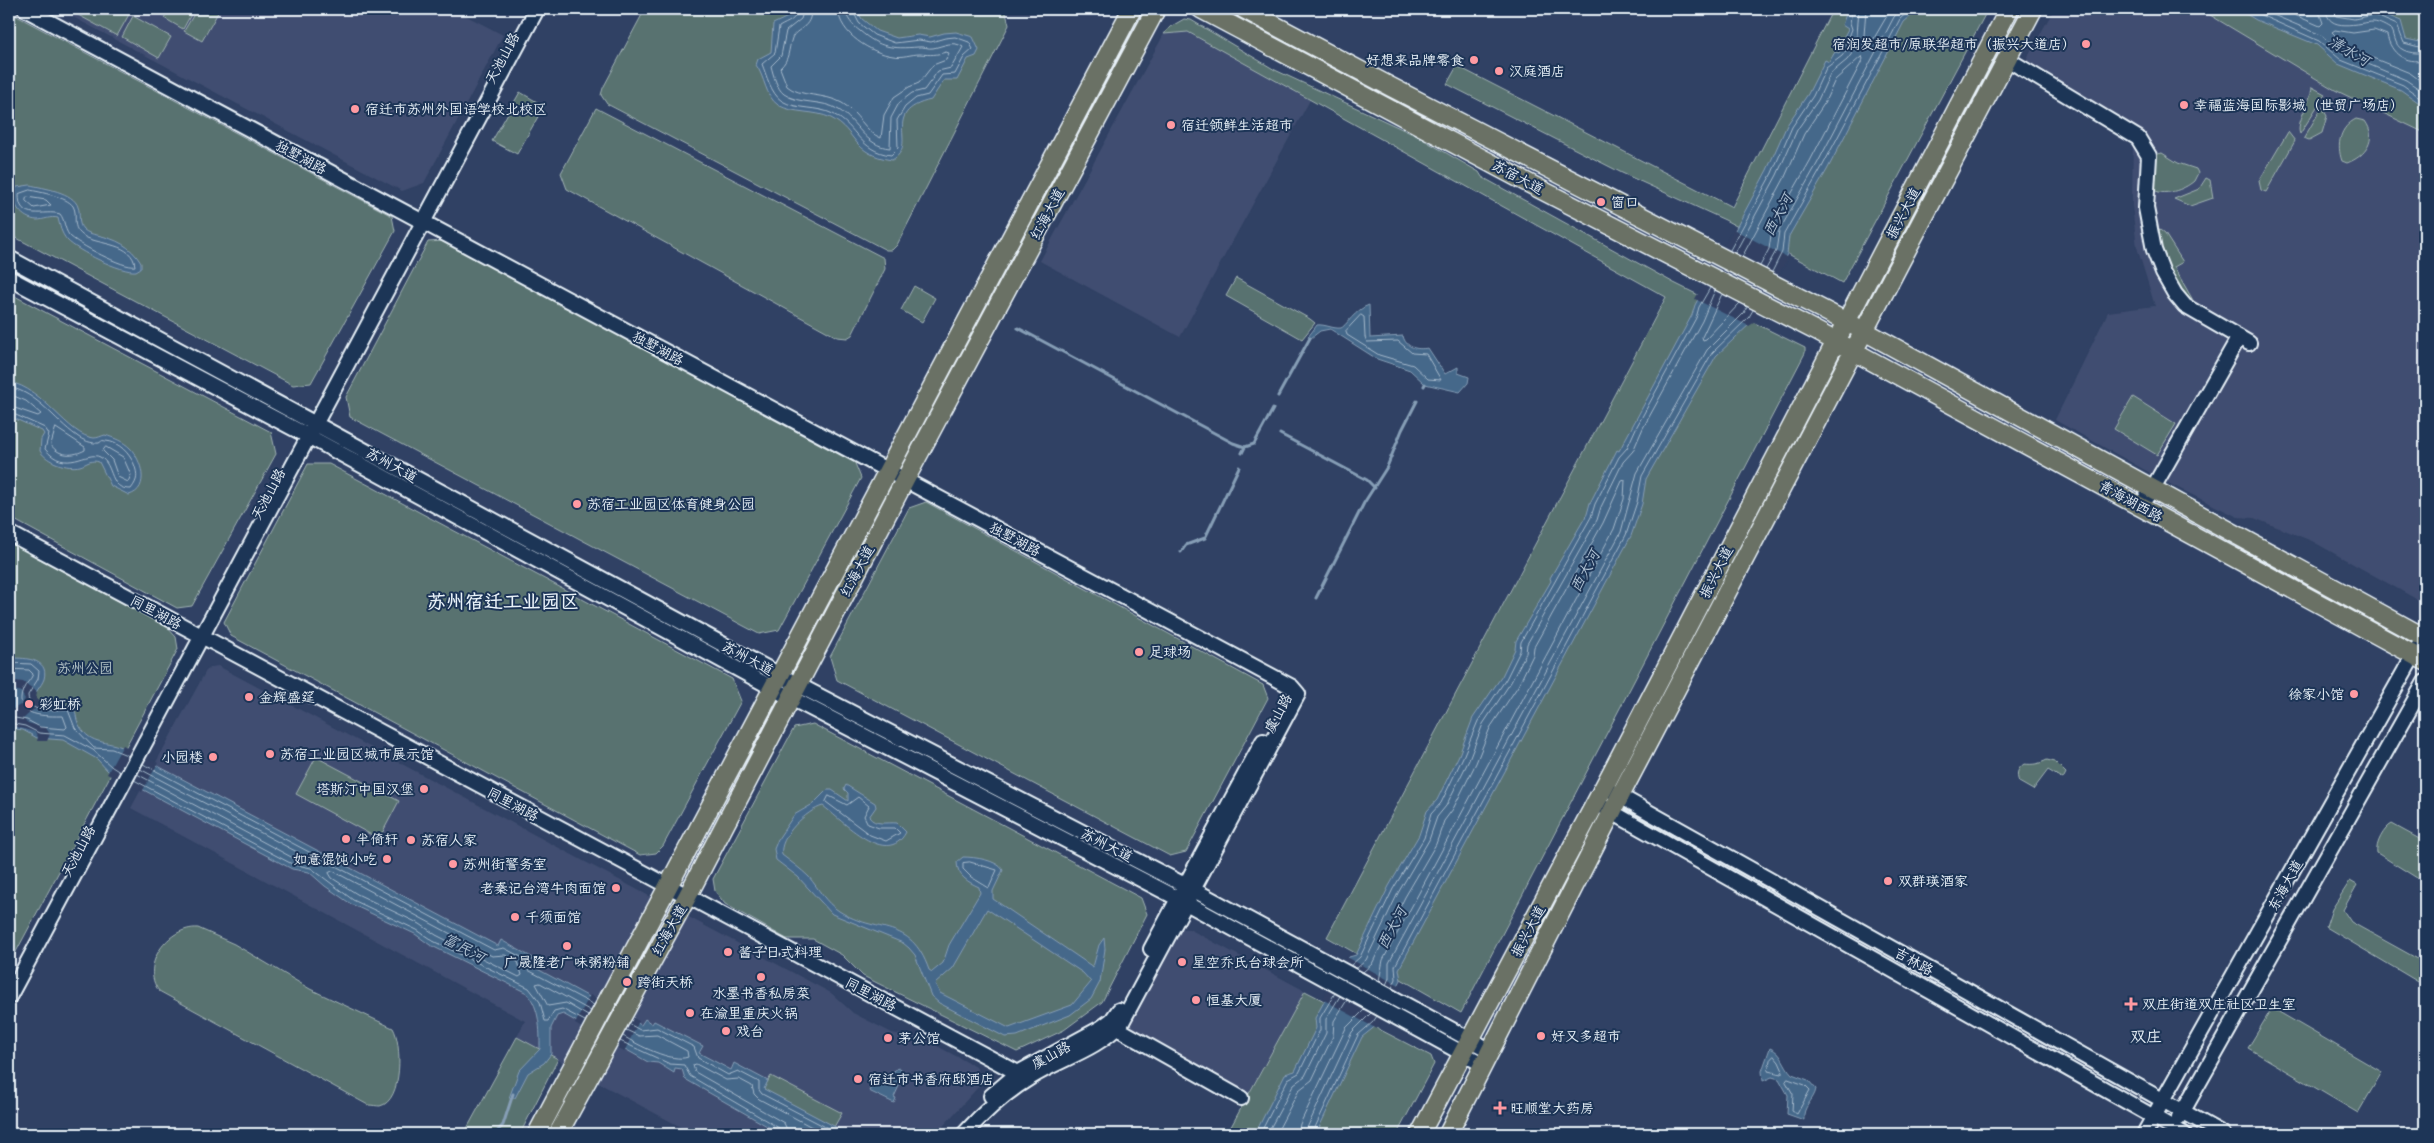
<svg xmlns="http://www.w3.org/2000/svg" width="2434" height="1143" viewBox="0 0 2434 1143" font-family="'Comic Neue','LXGW WenKai TC',sans-serif">
<style>
.built{fill:#414e71}
.green{fill:#59726f;stroke:#a0b2b4}
.water{fill:#44678a;stroke:#869eb6;fill-rule:evenodd}
.pier{fill:#304164}
.lines{fill:none;stroke-linecap:round;stroke-linejoin:round}
.shore{stroke:#a6bacc;stroke-width:1}
.stream{stroke:#869eb6;stroke-width:3}
.minor-casing{stroke:#e8f1f8;stroke-width:18}
.major-casing{stroke:#e8f1f8;stroke-width:21}
.minor{stroke:#1d3557;stroke-width:14}
.major{stroke:#6a7165;stroke-width:18}
.poi-dot{fill:#ff9aa2;stroke:#1d3557;stroke-width:2}
.labels{text-anchor:middle;stroke-width:4;stroke-linejoin:round;paint-order:stroke}
.poi-label{font-size:14px;fill:#e8f1f8;stroke:#1d3557;text-anchor:start}
.street-label{font-size:14px;fill:#e8f1f8;stroke:#1d3557}
.park-label{font-size:14px;fill:#b6c5c8;stroke:#1d3557}
.water-label{font-size:15px;font-style:italic;fill:#afc1d2;stroke:#1d3557}
.quarter-label{font-size:16px;fill:#e8f1f8;stroke:#1d3557}
.district-label{font-size:19px;font-weight:bold;fill:#e8f1f8;stroke:#1d3557}
</style>
<rect width="100%" height="100%" fill="#304164"/>
<filter id="ink" filterUnits="userSpaceOnUse"><feTurbulence type="fractalNoise" baseFrequency=".02" numOctaves="2"/><feDisplacementMap in="SourceGraphic" scale="10" xChannelSelector="R" yChannelSelector="G"/><feConvolveMatrix kernelMatrix="1 2 1 2 8 2 1 2 1" color-interpolation-filters="sRGB"/></filter>
<g filter="url(#ink)">
<path class="built" d="M58 9H453L503 35 424 183 402 191Z
M2054 9H2238L2425 107V598L2418 600 2312 541 2254 518 2238 517 2172 485 2055 420 2108 312 2155 306 2137 247 2132 205 2133 142 2018 75Z
M1188 32 1310 100 1180 337 1040 261 1164 34Z
M218 666 831 993 853 1013 892 1033 926 1040 976 1067 981 1079 979 1086 936 1134H694L606 1087 517 1037 525 1021 131 808 206 671 212 667Z
M1179 929H1189L1305 991 1243 1103 1120 1035Z"/>
<path class="green" d="M67 9H132L117 36Z
M169 9H194L183 29 164 18Z
M197 9H220L202 41 184 31Z
M645 9H998L1006 13 1009 25 897 245 892 250H886L607 104 601 95 603 88Z
M1833 9H1988L1842 283 1725 220 1622 173 1447 84 1457 66 1732 207Z
M2200 9H2425V133L2335 90Z
M9 12 392 216 395 231 311 383 293 385 9 234Z
M133 16 171 37 159 58 122 37Z
M1184 19 1191 20 1275 70 1417 136 1479 172 1482 177 1674 283 1805 348V353L1461 1013 1327 937 1666 297 1188 32 1164 34 1170 27Z
M2312 87 2325 94 2300 134C2295 123 2311 102 2312 87Z
M520 92 544 106 517 154 492 141Z
M2322 107 2327 116 2322 133 2309 140 2304 138Z
M596 108 884 258 885 269 852 335 847 338 837 337 567 189 561 173Z
M2356 119 2365 121C2378 139 2366 156 2347 163L2342 161C2336 144 2340 127 2356 119Z
M2288 132 2295 141 2266 192 2261 190 2259 181Z
M2162 153 2178 163 2196 169 2198 173 2194 181C2184 190 2163 197 2152 189L2154 155Z
M2206 178 2210 180 2213 198 2190 206 2174 199 2199 189Z
M2160 230 2165 234 2183 262 2174 267 2194 302C2172 287 2163 258 2156 233Z
M444 241 854 461 861 478 779 630 759 634 350 417 346 397 428 242Z
M1236 278 1310 319 1315 323 1302 339 1226 296Z
M914 286 935 298 922 322 901 310Z
M9 293 271 432 276 454 192 606 177 608 9 517Z
M2133 397 2176 424 2157 455 2114 429Z
M308 464H329L732 679 741 701 663 846 656 853 640 855 231 636 224 622Z
M926 502 1263 685 1268 698 1186 852 1170 856 837 680 830 657 909 508Z
M9 542 167 627 176 637 178 649 9 965Z
M813 724 1141 898 1147 914 1102 1002 1064 1030 1017 1052 863 976 842 955 813 939H787L725 904 715 891 713 879 794 728Z
M316 757 399 801 379 839 296 794Z
M2047 760 2055 762 2066 773 2063 779 2048 770 2033 790 2019 782C2016 774 2017 769 2024 764 2033 765 2039 764 2047 760Z
M2392 824 2425 842V883L2377 853C2375 844 2384 828 2392 824Z
M2350 881 2357 885 2343 910 2351 922 2425 963V986L2326 927 2332 909Z
M198 928 234 944 310 989 393 1028C402 1043 403 1101 380 1106 377 1106 372 1105 368 1105L159 991C139 965 169 926 198 928Z
M1305 991 1431 1056 1434 1064 1397 1134H1227Z
M2272 1008 2382 1072 2358 1113 2248 1048Z
M517 1037 558 1059 520 1134H464Z
M771 1076 842 1113 834 1127 763 1089Z"/>
<path class="water" d="M792 9H856L862 19 877 31 897 38 918 35 930 37 944 33 956 32 973 37 979 50 976 56 968 59 957 80H944L931 100C879 112 920 144 892 160 851 154 858 132 831 118 814 110 794 114 778 105 765 96 765 77 756 65L758 59 771 52 773 24 788 17 793 12Z
M1848 9H1919L1904 22 1827 170 1789 236 1787 254 1753 321 1716 356 1646 479 1642 504 1631 536 1399 969 1401 980 1377 1025 1362 1037 1316 1134H1255L1285 1074 1295 1071 1316 1028 1315 1018 1349 957 1356 955 1389 886 1419 835 1427 811 1437 800 1459 755 1473 718 1502 676 1515 649 1516 641 1551 581 1550 578 1587 514 1590 503 1617 450 1619 451 1692 315 1695 305 1767 170 1787 125 1808 94 1825 60 1829 62 1835 52 1839 53 1846 42 1842 40 1848 29 1842 25Z
M2238 9H2333L2354 14 2374 10 2401 21 2406 39 2420 42 2425 39V51L2423 55 2425 59V107L2401 90 2338 64 2317 45 2256 20Z
M30 185C43 188 74 192 78 207 81 214 77 223 83 229 87 233 92 234 97 235 116 239 131 246 141 263V268L136 271C122 273 77 251 67 240 61 233 60 226 58 218 50 216 44 220 37 220 22 219 12 205 14 191L17 187Z
M1369 305 1370 338 1403 336C1406 348 1417 350 1428 348L1445 374 1458 367V373L1469 377 1468 383 1460 392 1425 384 1410 370 1377 359 1330 329 1320 331 1311 338 1308 337 1317 325C1325 324 1333 329 1341 328 1345 327 1356 309 1369 305Z
M9 382C44 388 68 436 94 438 98 438 101 436 105 435 114 438 123 441 130 448 141 459 151 489 129 495L111 486 99 462C91 459 87 464 80 466 67 469 47 462 40 451L41 439 44 434 42 431 9 416Z
M9 658C21 658 50 657 44 679 41 687 35 691 33 700L43 706 70 705C77 709 75 716 78 723 89 745 103 740 122 747L498 946 501 940 533 958 530 965 641 1025 645 1019 652 1024 654 1021 703 1046 699 1053 731 1070 734 1063 768 1081 764 1089 849 1134H781L685 1079 682 1069 675 1068 674 1073 658 1063 648 1062 563 1014 557 1016 551 1028V1054L544 1063 528 1073 515 1098H509L519 1071 540 1049C540 1029 540 1009 527 993L430 945 415 934 351 904 325 886 309 872 292 869 108 771 97 759 63 740 37 738 23 730 9 728Z
M846 785 875 803 876 807 869 817C875 826 887 822 897 823L906 832C887 869 842 820 823 806 807 810 778 837 782 855 791 862 801 869 809 877 819 889 825 902 839 911 878 936 910 916 929 970L932 972 943 963 949 945 980 893 979 887C968 882 957 876 957 862L963 857C975 857 997 860 1003 870L993 891V899L1093 967 1099 945 1104 938 1105 949 1100 982 1091 999 1070 1015 1017 1036 1005 1037 939 1003 931 996 915 955 909 948 903 943 832 914 798 877 776 860 774 849 778 839 794 815 813 804 827 790H832L848 801V793L844 789ZM987 909 1083 973 1091 982 1072 1005 1009 1028 940 993 935 984 953 968Z
M1770 1048C1783 1053 1783 1065 1792 1074L1808 1080 1816 1089C1814 1101 1802 1106 1804 1120L1787 1114 1788 1095 1779 1079 1772 1077 1763 1081 1762 1071Z
M898 1068 903 1071 904 1075 894 1097 896 1098 894 1103 869 1091 873 1084 878 1083 884 1074 887 1076Z"/>
<path class="pier" d="M1733 229 1788 258 1755 322 1749 326 1695 299Z
M9 680 23 682 32 688 37 692 36 699 48 706 33 710 23 719 28 723 46 728 50 734 47 741H37L38 737 35 732 13 726 9 722 10 711 22 704 25 699 21 692 9 688Z
M123 745 158 763 142 792 107 774Z
M1347 957 1401 987 1377 1029 1322 999Z
M590 995 639 1021 624 1052 575 1024Z"/>
<g class="lines">
<path class="shore" d="M797 9C798 20 787 22 779 27L775 53 762 64C766 74 771 94 782 101 797 110 817 106 833 114 858 127 859 151 891 155L898 148 897 120 905 107 916 98 928 95 942 75 955 74 964 57 973 49 969 42 955 37 945 38 931 42 919 40 895 43 874 35 859 23 852 9
M804 9 801 19 786 31 781 56 771 66C773 74 777 89 784 94 799 105 822 99 839 110 858 122 865 146 890 148L891 118 899 103 912 93 924 90 938 71 951 68 963 47C953 40 944 46 933 48 928 49 923 46 918 47 892 49 880 48 860 31 853 26 846 18 845 9
M811 9C812 29 796 28 792 38 788 50 790 59 780 68L787 86C799 97 825 93 842 103 858 112 865 132 881 138L884 115 894 97 909 87 919 83 933 65 946 60 949 53 946 52C936 55 931 55 920 54 911 54 902 58 893 56 871 53 839 34 838 9
M1866 9 1863 49 1866 52 1891 9
M2247 9 2319 41 2341 60 2403 85 2425 101
M2259 9 2321 35 2344 54 2406 80 2425 93
M2281 9 2320 26 2323 23 2318 9
M2326 9C2327 34 2360 22 2373 22 2379 22 2387 27 2392 30 2394 34 2394 37 2396 42 2399 52 2416 55 2425 52
M2332 9 2336 16 2354 19 2374 15 2397 25 2404 43 2419 47 2425 45
M2425 60C2405 64 2391 54 2387 35L2374 30 2353 33 2335 30 2332 32 2348 48 2410 73 2425 84
M30 190C40 192 67 197 73 206 79 217 69 227 85 237 100 245 133 243 135 266 125 269 77 244 69 235 64 228 65 220 60 214 45 209 18 223 19 194Z
M27 197 46 200 51 205 34 208 26 201Z
M1730 250 1772 173 1792 127 1813 96 1826 68 1842 56 1850 45 1849 37 1852 29 1850 23 1852 9
M1735 253 1777 175 1797 130 1818 100 1830 74 1847 60 1856 48 1859 9
M1742 257 1784 179 1804 134 1824 104 1835 80 1862 56 1863 59 1810 161 1772 228 1769 249 1760 266
M1766 269 1776 251 1779 231 1817 164 1894 17 1902 9
M1772 272 1782 252 1784 234 1822 167 1900 19 1911 9
M1722 294 1702 337 1703 340 1706 339 1740 303
M1361 315 1364 317 1365 337 1367 342 1398 341 1412 353 1426 354 1441 380 1428 379 1413 365 1379 355 1347 335 1346 331Z
M9 387C38 393 54 420 77 436 82 440 92 444 99 443 103 441 100 440 106 441 119 442 129 453 134 464 138 475 138 480 131 489 108 490 115 465 100 457 87 450 66 475 45 449L49 434 45 428 9 412
M9 394 26 401 41 414 38 416 9 406
M56 428 85 447V450C74 456 59 457 51 445Z
M106 447 123 457 131 475 128 482 118 477 112 460 103 451Z
M9 663 31 664 39 671 38 679 28 695C29 717 54 708 68 710L75 728 94 748 112 749 129 756
M9 669 29 670 33 674C31 680 25 684 23 690 12 718 48 716 63 716L67 727 65 729 40 727 27 720 9 717
M9 723 25 726 39 733 65 735 93 750 112 767 120 772
M143 764 494 950 504 948 525 959 528 970 594 1005
M137 774 293 858 300 856 299 853 140 769
M134 780 292 864 311 868 353 900 417 930 433 941 529 988 540 1002 545 1021H548L554 1011 562 1009 585 1021
M829 796 847 805 858 797 869 806 864 816 868 824 879 828H895L900 833 886 841 870 835 826 802Z
M970 862 997 870 989 888 971 877 963 869V863Z
M333 871 492 956 505 955 518 962 522 975 519 977 436 935 420 924 357 894 332 878 329 873Z
M1350 966 1360 957 1393 889 1424 838 1431 814 1441 803 1463 757 1478 721 1506 679 1520 651 1521 642 1591 517 1595 504 1619 457 1627 448 1637 426 1696 318 1699 307 1710 288
M1356 969 1366 960 1398 893 1429 840 1437 817 1446 806 1469 760 1483 724 1511 682 1526 653 1527 644 1597 520 1601 507 1623 462 1633 451 1643 428 1702 321 1715 290
M1363 972 1372 964 1405 897 1436 844 1444 821 1453 809 1476 763 1490 728 1518 686 1533 655 1534 647 1603 523 1622 481 1625 480 1624 499 1614 529 1383 960 1379 981
M1386 985 1389 978V963L1621 532 1637 473 1707 350 1744 313 1747 307
M1392 988 1396 979 1395 966 1626 535 1637 502 1642 476 1712 353 1749 317 1753 310
M588 1016 566 1003 548 1006 536 984 540 983 591 1011
M629 1024 640 1030 657 1028 694 1047 698 1058 728 1075 738 1071 759 1082V1090L762 1094 839 1134
M623 1036C638 1045 672 1063 688 1057L687 1051 657 1035 639 1036 626 1030
M620 1041 670 1064 684 1065 690 1076 779 1128 782 1134
M1774 1056 1779 1062 1783 1071 1781 1074 1768 1071 1770 1060Z
M1788 1079 1805 1085 1810 1090 1797 1114 1792 1111 1793 1094 1786 1082Z
M789 1134 784 1123 695 1072 693 1065 696 1064 726 1080 739 1079 752 1086 754 1094 759 1099 825 1134
M1260 1134 1288 1079 1299 1073 1320 1030V1018L1335 993
M1267 1134 1294 1084 1305 1076 1326 1033V1019L1340 996
M1276 1134 1299 1090 1312 1080 1333 1036 1334 1021 1347 1000
M1298 1134 1300 1124 1346 1028 1365 1009
M1305 1134 1307 1128 1352 1032 1371 1013
M1312 1134 1358 1035 1373 1022 1377 1016"/>
<path class="stream" d="M1018 328 1233 443 1245 447 1254 444 1273 409
M1424 386 1425 384
M1278 396 1310 338
M1280 434 1367 480 1375 488
M1242 453 1245 447
M1181 552 1186 545 1205 538 1239 467
M1316 598 1364 503 1387 467 1402 430 1417 401
M495 1134 503 1125 513 1094"/>
<g class="minor-casing">
<path id="minor" d="M25 9 1292 687 1298 694 1122 1022C1097 1050 1061 1058 1031 1077 1006 1092 983 1113 964 1134
M2007 59 2138 138 2149 156 2146 208 2154 250 2163 273 2175 294 2185 306 2249 343
M9 258 798 685 1194 890 1491 1051
M9 278 308 436 791 698 1177 898 1484 1065
M2140 506 2153 488 2239 337
M9 533 1018 1073
M1611 791 2223 1134
M1603 807 2184 1134
M1151 949 1263 741
M9 997 537 9
M1108 1023 1241 1098
M991 1096 1018 1073 1101 1028 1112 1020 1119 1010
M2179 1118 2425 682
M2144 1134 2425 635"/>
</g>
<g class="major-casing">
<path id="major" d="M1201 9 1530 184 1818 332 2425 661
M1244 9 1391 87 1866 332 2425 638
M537 1134 1132 9
M558 1134 687 897 905 480 1156 9
M1420 1134 1604 787 2009 9
M1448 1134 1620 796 2033 9"/>
</g>
<use href="#minor" class="minor"/>
<use href="#major" class="major"/>
</g>
</g>
<g class="poi-dot">
<circle cx="2086" cy="44" r="5"/>
<circle cx="1474" cy="60" r="5"/>
<circle cx="1499" cy="71" r="5"/>
<circle cx="2184" cy="105" r="5"/>
<circle cx="355" cy="109" r="5"/>
<circle cx="1171" cy="125" r="5"/>
<circle cx="1601" cy="202" r="5"/>
<circle cx="577" cy="504" r="5"/>
<circle cx="1139" cy="652" r="5"/>
<circle cx="2354" cy="694" r="5"/>
<circle cx="249" cy="697" r="5"/>
<circle cx="29" cy="704" r="5"/>
<circle cx="270" cy="754" r="5"/>
<circle cx="213" cy="757" r="5"/>
<circle cx="424" cy="789" r="5"/>
<circle cx="346" cy="839" r="5"/>
<circle cx="411" cy="840" r="5"/>
<circle cx="387" cy="859" r="5"/>
<circle cx="453" cy="864" r="5"/>
<circle cx="1888" cy="881" r="5"/>
<circle cx="616" cy="888" r="5"/>
<circle cx="515" cy="917" r="5"/>
<circle cx="567" cy="946" r="5"/>
<circle cx="728" cy="952" r="5"/>
<circle cx="1182" cy="962" r="5"/>
<circle cx="761" cy="977" r="5"/>
<circle cx="627" cy="982" r="5"/>
<circle cx="1196" cy="1000" r="5"/>
<path d="M2128.5 996.5h5v5h5v5h-5v5h-5v-5h-5v-5h5z"/>
<circle cx="690" cy="1013" r="5"/>
<circle cx="726" cy="1031" r="5"/>
<circle cx="1541" cy="1036" r="5"/>
<circle cx="888" cy="1038" r="5"/>
<circle cx="858" cy="1079" r="5"/>
<path d="M1497.5 1100.5h5v5h5v5h-5v5h-5v-5h-5v-5h5z"/>
</g>
<g class="labels">
<g class="poi-label">
<text x="2076" y="49" text-anchor="end">宿润发超市/原联华超市（振兴大道店）</text>
<text x="1464" y="65" text-anchor="end">好想来品牌零食</text>
<text x="1509" y="76">汉庭酒店</text>
<text x="2194" y="110">幸福蓝海国际影城（世贸广场店）</text>
<text x="365" y="114">宿迁市苏州外国语学校北校区</text>
<text x="1181" y="130">宿迁领鲜生活超市</text>
<text x="1611" y="207">窗口</text>
<text x="587" y="509">苏宿工业园区体育健身公园</text>
<text x="1149" y="657">足球场</text>
<text x="2344" y="699" text-anchor="end">徐家小馆</text>
<text x="259" y="702">金辉盛筵</text>
<text x="39" y="709">彩虹桥</text>
<text x="280" y="759">苏宿工业园区城市展示馆</text>
<text x="203" y="762" text-anchor="end">小园楼</text>
<text x="414" y="794" text-anchor="end">塔斯汀中国汉堡</text>
<text x="356" y="844">半倚轩</text>
<text x="421" y="845">苏宿人家</text>
<text x="377" y="864" text-anchor="end">如意馄饨小吃</text>
<text x="463" y="869">苏州街警务室</text>
<text x="1898" y="886">双群瑛酒家</text>
<text x="606" y="893" text-anchor="end">老秦记台湾牛肉面馆</text>
<text x="525" y="922">千须面馆</text>
<text x="738" y="957">酱子日式料理</text>
<text x="567" y="967" text-anchor="middle">广晟隆老广味粥粉铺</text>
<text x="1192" y="967">星空乔氏台球会所</text>
<text x="637" y="987">跨街天桥</text>
<text x="761" y="998" text-anchor="middle">水墨书香私房菜</text>
<text x="1206" y="1005">恒基大厦</text>
<text x="2142" y="1009">双庄街道双庄社区卫生室</text>
<text x="700" y="1018">在渝里重庆火锅</text>
<text x="736" y="1036">戏台</text>
<text x="1551" y="1041">好又多超市</text>
<text x="898" y="1043">茅公馆</text>
<text x="868" y="1084">宿迁市书香府邸酒店</text>
<text x="1510" y="1113">旺顺堂大药房</text>
</g>
<g class="street-label">
<text transform="translate(502 58) rotate(-62)" y="5">天池山路</text>
<text transform="translate(301 157) rotate(28)" y="5">独墅湖路</text>
<text transform="translate(1518 177) rotate(28)" y="5">苏宿大道</text>
<text transform="translate(1903 213) rotate(-62)" y="5">振兴大道</text>
<text transform="translate(1047 214) rotate(-62)" y="5">红海大道</text>
<text transform="translate(658 348) rotate(28)" y="5">独墅湖路</text>
<text transform="translate(392 465) rotate(29)" y="5">苏州大道</text>
<text transform="translate(268 494) rotate(-62)" y="5">天池山路</text>
<text transform="translate(2131 501) rotate(29)" y="5">青海湖西路</text>
<text transform="translate(1015 539) rotate(28)" y="5">独墅湖路</text>
<text transform="translate(857 571) rotate(-62)" y="5">红海大道</text>
<text transform="translate(1716 572) rotate(-63)" y="5">振兴大道</text>
<text transform="translate(156 612) rotate(28)" y="5">同里湖路</text>
<text transform="translate(748 658) rotate(28)" y="5">苏州大道</text>
<text transform="translate(1278 713) rotate(-62)" y="5">虞山路</text>
<text transform="translate(513 804) rotate(28)" y="5">同里湖路</text>
<text transform="translate(1107 845) rotate(27)" y="5">苏州大道</text>
<text transform="translate(78 851) rotate(-62)" y="5">天池山路</text>
<text transform="translate(2285 885) rotate(-61)" y="5">东海大道</text>
<text transform="translate(669 930) rotate(-61)" y="5">红海大道</text>
<text transform="translate(1528 931) rotate(-62)" y="5">振兴大道</text>
<text transform="translate(1914 961) rotate(29)" y="5">吉林路</text>
<text transform="translate(871 994) rotate(28)" y="5">同里湖路</text>
<text transform="translate(1051 1055) rotate(-29)" y="5">虞山路</text>
</g>
<g class="park-label">
<text x="85" y="673">苏州公园</text>
</g>
<g class="water-label">
<text transform="translate(2349 51) rotate(30)" y="5">清水河</text>
<text transform="translate(1778 215) rotate(-62)" y="5">西大河</text>
<text transform="translate(1585 571) rotate(-62)" y="5">西大河</text>
<text transform="translate(1392 928) rotate(-62)" y="5">西大河</text>
<text transform="translate(464 948) rotate(28)" y="5">富民河</text>
</g>
<g class="quarter-label">
<text x="2146" y="1042">双庄</text>
</g>
<g class="district-label">
<text x="503" y="608">苏州宿迁工业园区</text>
</g>
</g>
<rect width="2434" height="1143" fill="none" stroke="#1d3557" stroke-width="30"/>
<rect x="15" y="15" width="2404" height="1113" fill="none" stroke="#e8f1f8" stroke-width="2" filter="url(#ink)"/>
</svg>
